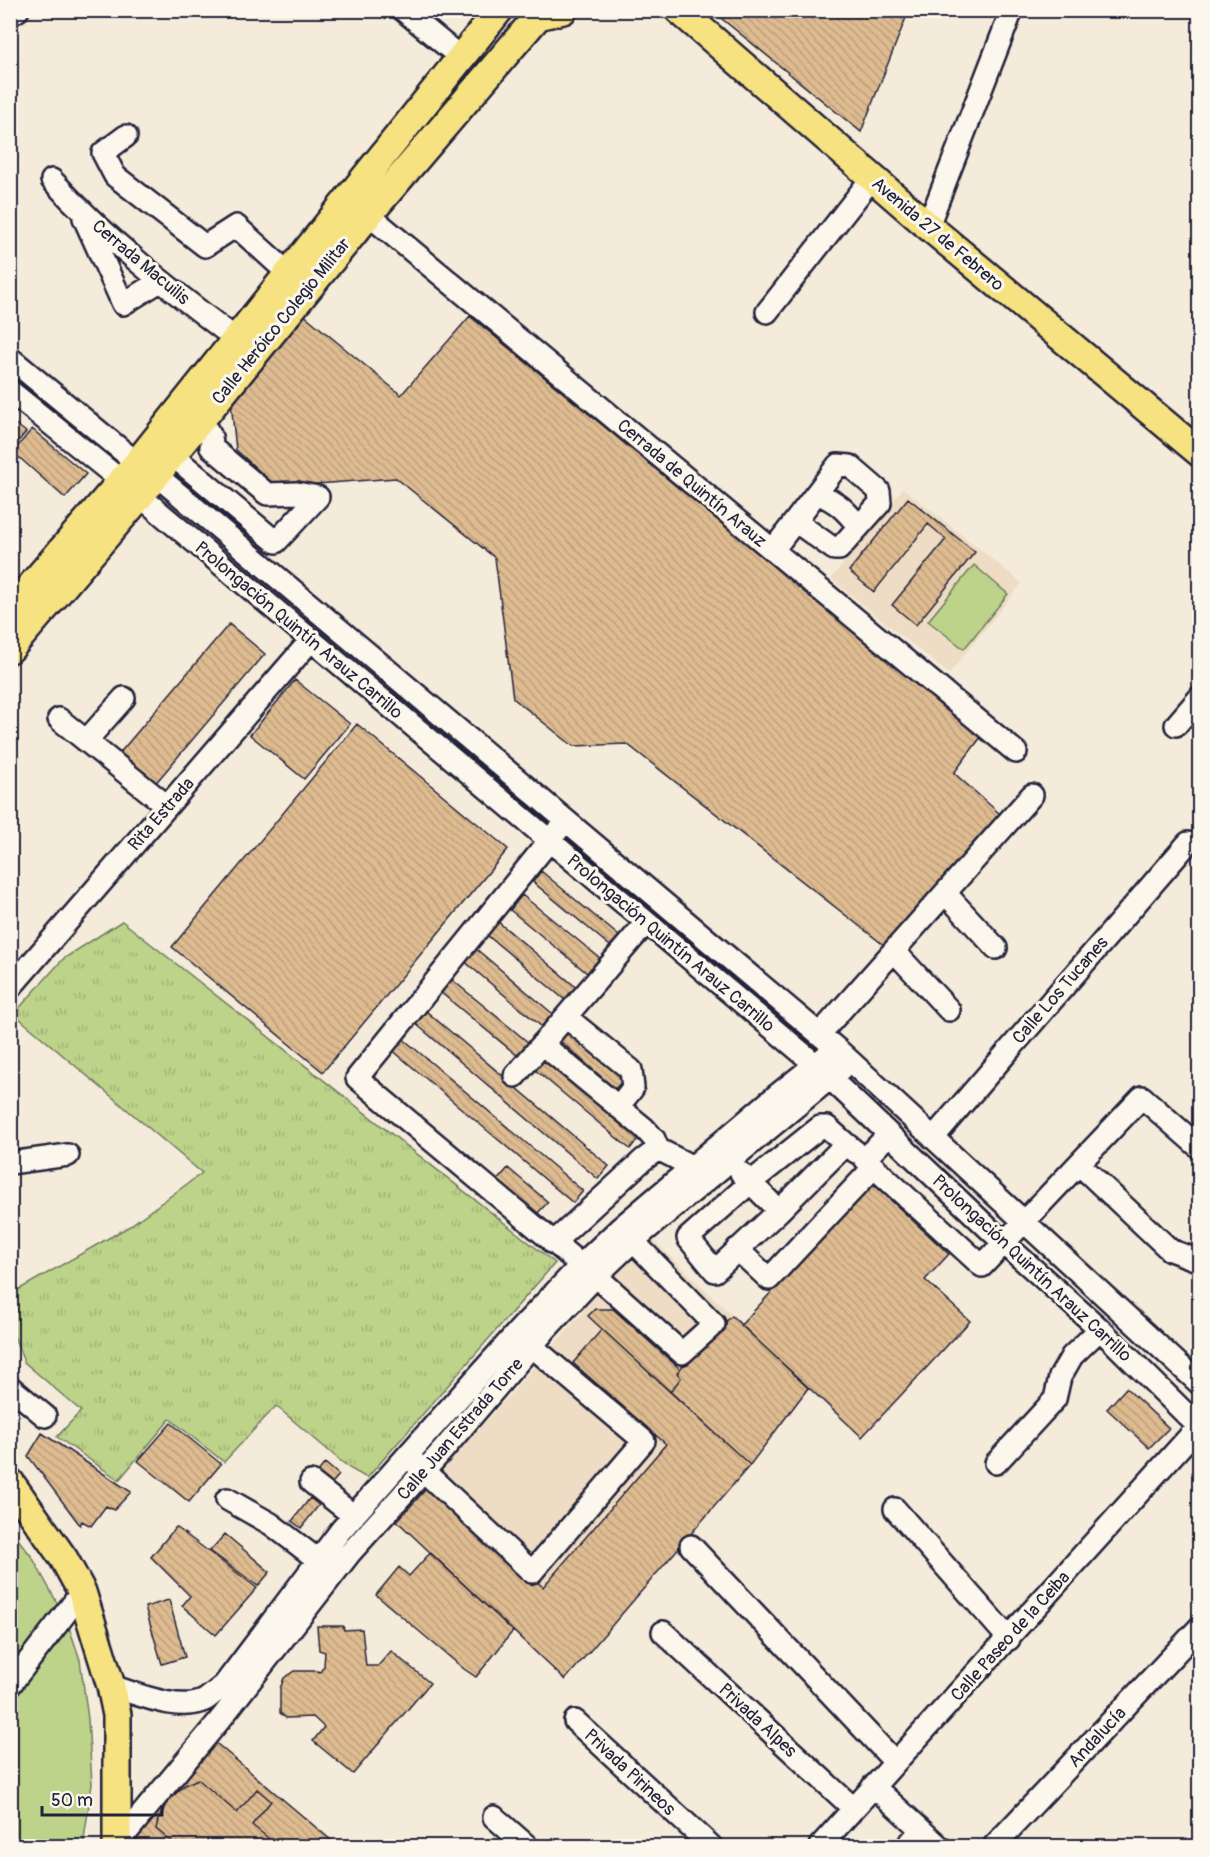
<svg xmlns="http://www.w3.org/2000/svg" width="1210" height="1857" viewBox="0 0 1210 1857" font-family="Pangolin,sans-serif">
<style>
.built{fill:#eeddc4}
.grass{fill:url(#grass-tufts);stroke:#6f7a62;stroke-width:1.5}
.pitch{fill:#bcd389;stroke:#6f7a62;stroke-width:1.5}
.building{fill:url(#building-back-hatch);stroke:#22223b;stroke-width:1.5}
.lines{fill:none;stroke-linecap:round;stroke-linejoin:round}
.minor-casing{stroke:#22223b;stroke-width:26}
.major-casing{stroke:#22223b;stroke-width:32}
.minor{stroke:#fbf7ec;stroke-width:21}
.major{stroke:#f7e281;stroke-width:27}
.labels{text-anchor:middle;stroke-width:6;stroke-linejoin:round;paint-order:stroke}
.street-label{font-size:18px;fill:#22223b;stroke:#fbf7ec}
</style>
<defs>
<pattern id="grass-tufts" width="24" height="20" patternUnits="userSpaceOnUse" patternTransform="scale(1.5)"><rect width="24" height="20" fill="#bcd389"/><path d="M3 7l-1-3M5 7V3M7 7l1-3M15 17l-1-3M17 17v-4M19 17l1-3" fill="none" stroke="#a1b577"/></pattern>
<pattern id="building-back-hatch" width="6" height="6" patternUnits="userSpaceOnUse" patternTransform="scale(1.5)"><rect width="6" height="6" fill="#debb90"/><path d="M-1 5l2 2M0 0l6 6M5-1l2 2" fill="none" stroke="#bea07d"/></pattern>
</defs>
<rect width="100%" height="100%" fill="#f5ebda"/>
<filter id="ink" filterUnits="userSpaceOnUse"><feTurbulence type="fractalNoise" baseFrequency=".0167" numOctaves="2"/><feDisplacementMap in="SourceGraphic" scale="12" xChannelSelector="R" yChannelSelector="G"/><feConvolveMatrix kernelMatrix="1 2 1 2 8 2 1 2 1" color-interpolation-filters="sRGB"/></filter>
<g filter="url(#ink)">
<path class="built" d="M903 488 1022 583 949 674 831 579Z
M648 1235 808 1388 750 1465 565 1680 397 1521 583 1312 577 1306Z"/>
<path class="grass" d="M122 921 555 1263 367 1478 349 1468 276 1406 224 1462 170 1419 119 1480 57 1437 81 1411 24 1362 11 1328V1294L128 1227 202 1173 14 1014 63 959Z"/>
<path class="pitch" d="M974 565 1008 594 964 649 928 621Z
M10 1529 32 1557 67 1621 80 1660 88 1719 92 1784 83 1846H11Z"/>
<path class="building" d="M711 10H909L861 132Z
M303 314 401 395 470 316 981 737 954 773 1000 814 885 946 627 744 573 746 513 698 495 558 396 478 277 487 236 450 231 402Z
M10 420 26 432 10 451Z
M32 429 86 474 65 498 13 452Z
M908 498 975 552 916 625 892 605 946 539 928 524 874 592 849 571Z
M229 624 265 654 154 785 118 755Z
M295 680 350 724 304 779 250 735Z
M357 724 508 849 323 1072 172 947Z
M1200 760V771L1194 767Z
M541 871 619 936 610 946 533 882Z
M522 895 600 958 587 973 510 910Z
M497 921 576 987 565 1000 487 935Z
M475 948 553 1014 542 1027 464 961Z
M451 979 529 1043 518 1056 440 992Z
M426 1011 609 1166 598 1179 416 1024Z
M570 1028 626 1077 615 1089 559 1040Z
M401 1037 583 1191 573 1203 391 1049Z
M544 1056 640 1136 630 1149 534 1069Z
M508 1168 548 1202 535 1216 496 1182Z
M872 1183 949 1254 925 1280 970 1321 862 1437 741 1325Z
M595 1309H613L680 1369 677 1373 681 1378 670 1392 588 1316Z
M732 1316 808 1388 750 1465 670 1392 681 1378 677 1373 697 1348Z
M602 1329 750 1465 565 1680 397 1521 427 1488 543 1587 666 1444 573 1363Z
M1126 1388 1169 1428 1149 1448 1107 1409Z
M171 1423 221 1464 189 1502 138 1461Z
M42 1433 131 1492 114 1510 106 1506 91 1526 82 1521 80 1525 28 1456Z
M325 1463 339 1475 327 1489 313 1478Z
M310 1498 319 1505 301 1528 292 1521Z
M176 1527 257 1588 216 1635 182 1606 190 1596 151 1557Z
M225 1534 270 1572 258 1586 210 1551Z
M430 1553 513 1631 476 1677 464 1669 376 1595 399 1567 409 1576Z
M10 1600 15 1607 10 1630Z
M169 1600 185 1657 162 1664 145 1607Z
M317 1626H343L344 1630 362 1629 366 1666H378L391 1651 430 1683 353 1774 313 1741 324 1727 313 1717 286 1718 280 1713V1689L284 1678 294 1671H317L320 1672 324 1666 325 1652 319 1650Z
M210 1738 338 1846H129Z
M198 1779 237 1813 257 1789 271 1801 252 1825 278 1846H177L156 1829 158 1820 169 1800 185 1785Z"/>
<g class="lines">
<g class="minor-casing">
<path id="minor" d="M403 10 461 58
M10 15 18 10
M126 136 103 153 115 176 205 246 236 226 289 274
M52 180C107 240 171 290 236 339
M358 206 1016 752
M84 218 123 304 160 281
M928 226 1012 10
M767 312 872 178
M10 358 137 463 156 475 837 1049 1200 1384
M10 391 140 496 815 1064 1004 1243 1100 1329 1200 1428
M172 455 276 542 318 497 297 493 267 494 211 447C214 435 207 430 199 422
M817 493C837 502 845 509 859 527
M773 550 838 465 850 466 879 491 880 503 839 549H834L795 521
M59 719 167 806
M1176 725 1200 697
M86 741 124 698
M558 830 357 1078 581 1265
M945 893 996 948
M894 951 949 1010
M10 988 311 640
M566 1017 631 1070 633 1088 618 1107
M819 1035 1032 795
M542 1044 644 1128 654 1139 658 1149
M515 1076 646 923
M889 1134 865 1159 982 1266 1142 1097 1200 1148
M933 1138 1188 843
M10 1163 68 1155
M1079 1164 1170 1250 1200 1261
M741 1173 779 1211 846 1144 856 1152
M779 1211 715 1271 688 1238 751 1182 820 1127H827L846 1144
M553 1243 643 1160 658 1149 693 1167
M737 1249 769 1279 874 1167
M596 1276 682 1353 714 1324 633 1241
M10 1387 45 1416
M414 1462 532 1572 644 1441 521 1337
M996 1463 1055 1399 1060 1377 1072 1356 1100 1329
M311 1482 354 1516
M227 1499 271 1524 318 1560
M895 1509 1009 1639
M691 1546 895 1762
M663 1632 853 1808
M10 1685 82 1592
M111 1686C135 1693 180 1713 205 1700 211 1696 218 1690 224 1685L341 1530 520 1329 581 1265 619 1229 777 1095 826 1056
M575 1721 711 1846
M873 1786 939 1846
M494 1817 527 1846
M118 1843 223 1716 350 1553 443 1450 548 1327 596 1276 633 1241 840 1070
M820 1846 1200 1425
M907 1846 921 1831
M994 1846 1200 1627"/>
</g>
<g class="major-casing">
<path id="major" d="M679 10 928 226 1200 453
M10 610 137 463 499 10
M10 649 140 496 172 455 369 214 538 16 563 10
M10 1482 64 1559 82 1592 111 1686 117 1715V1846"/>
</g>
<use href="#minor" class="minor"/>
<use href="#major" class="major"/>
</g>
</g>
<g class="labels">
<g class="street-label">
<text transform="translate(938 234) rotate(40)" y="6">Avenida 27 de Febrero</text>
<text transform="translate(141 262) rotate(40)" y="6">Cerrada Macuilis</text>
<text transform="translate(281 321) rotate(-51)" y="6">Calle Heróico Colegio Militar</text>
<text transform="translate(692 483) rotate(40)" y="6">Cerrada de Quintín Arauz</text>
<text transform="translate(299 630) rotate(40)" y="6">Prolongación Quintín Arauz Carrillo</text>
<text transform="translate(161 814) rotate(-49)" y="6">Rita Estrada</text>
<text transform="translate(671 943) rotate(40)" y="6">Prolongación Quintín Arauz Carrillo</text>
<text transform="translate(1060 990) rotate(-49)" y="6">Calle Los Tucanes</text>
<text transform="translate(1032 1268) rotate(43)" y="6">Prolongación Quintín Arauz Carrillo</text>
<text transform="translate(460 1429) rotate(-49)" y="6">Calle Juan Estrada Torre</text>
<text transform="translate(1010 1636) rotate(-48)" y="6">Calle Paseo de la Ceiba</text>
<text transform="translate(758 1720) rotate(43)" y="6">Privada Alpes</text>
<text transform="translate(1097 1737) rotate(-47)" y="6">Andalucía</text>
<text transform="translate(630 1772) rotate(43)" y="6">Privada Pirineos</text>
</g>
</g>
<rect width="1210" height="1857" fill="none" stroke="#fbf7ec" stroke-width="36"/>
<rect x="18" y="18" width="1174" height="1821" fill="none" stroke="#22223b" stroke-width="2" filter="url(#ink)"/>
<path d="M42 1806v9h120v-9" fill="none" stroke="#22223b" stroke-width="3"/>
<text x="51" y="1806" font-size="18" fill="#22223b" stroke="#fbf7ec" stroke-width="4.5" paint-order="stroke">50 m</text>
</svg>
